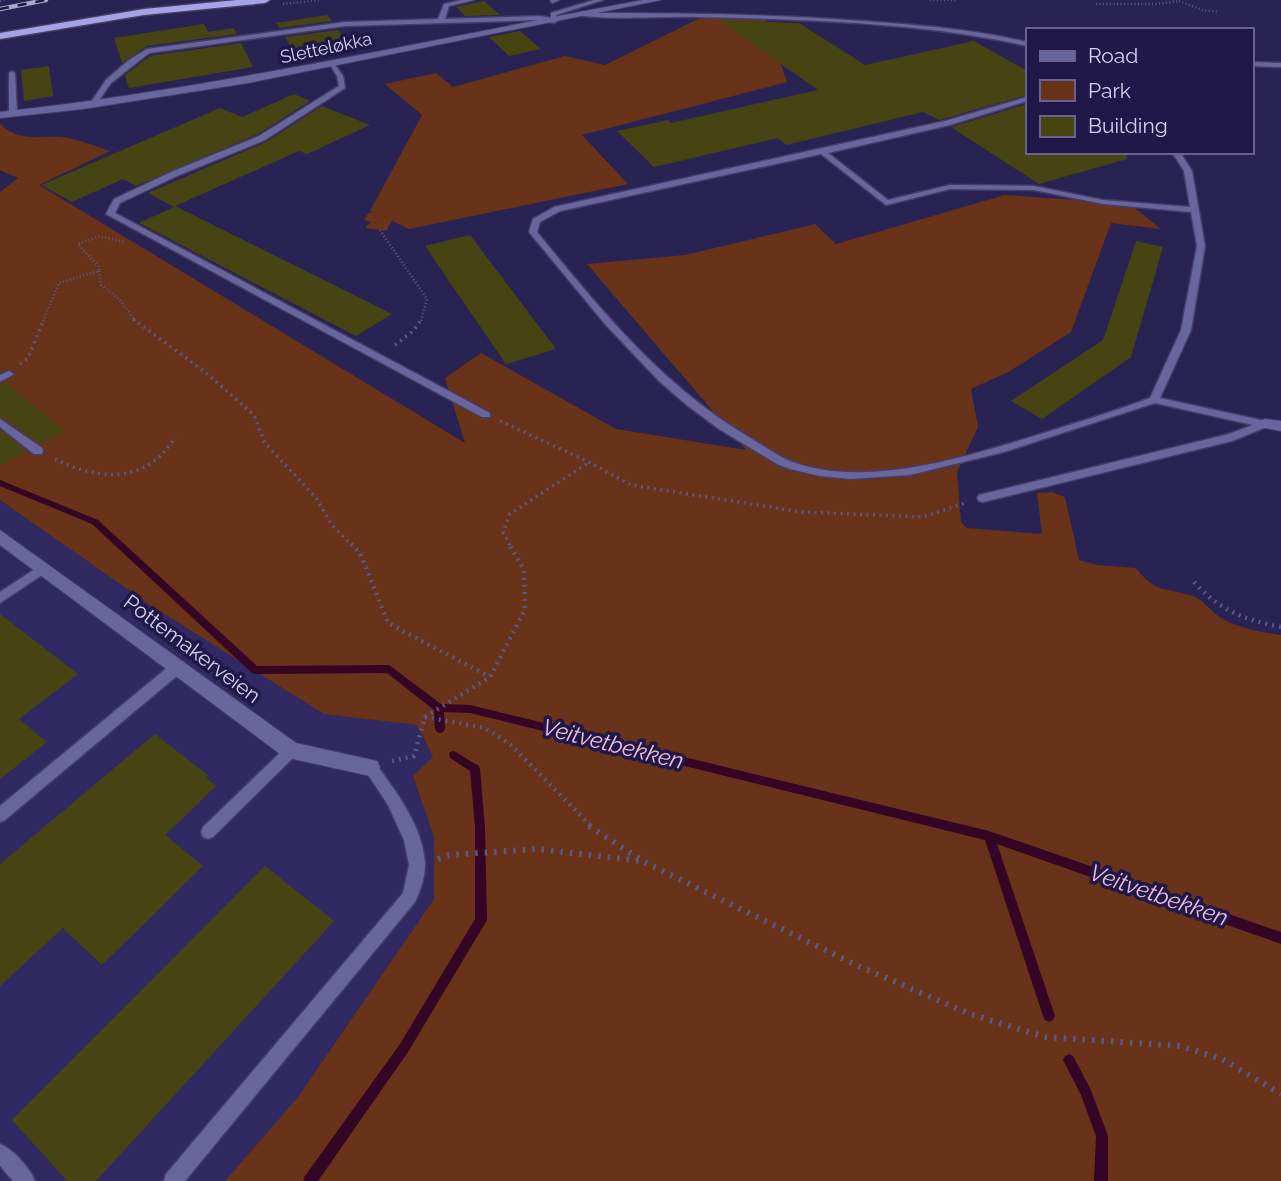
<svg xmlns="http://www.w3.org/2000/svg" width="1281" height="1181" viewBox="0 0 1281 1181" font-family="Raleway,sans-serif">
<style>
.built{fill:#312a62}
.green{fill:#683318}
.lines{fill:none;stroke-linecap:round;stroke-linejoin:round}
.stream{fill:#350525;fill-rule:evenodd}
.building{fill:#474413}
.service-casing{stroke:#453d68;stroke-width:3}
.minor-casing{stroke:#453d68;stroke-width:2}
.trunk-casing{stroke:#453d68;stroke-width:3}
.path-far3{stroke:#5c5883;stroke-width:2.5;stroke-dasharray:1 2.5;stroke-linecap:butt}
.path-far2{stroke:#5c5883;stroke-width:3.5;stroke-dasharray:2 4.5;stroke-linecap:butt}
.path-far1{stroke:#5c5883;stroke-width:4.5;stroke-dasharray:2 5;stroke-linecap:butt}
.path{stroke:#5c5883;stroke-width:6;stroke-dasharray:2.5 7;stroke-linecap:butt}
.service{fill:#69669d;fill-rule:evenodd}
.minor{fill:#69669d;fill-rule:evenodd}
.trunk{fill:#a6a4e6;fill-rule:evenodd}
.rail-casing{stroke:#a9a7cb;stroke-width:4.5}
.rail{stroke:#201848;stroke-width:2.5;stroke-dasharray:9;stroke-linecap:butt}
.labels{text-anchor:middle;stroke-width:7;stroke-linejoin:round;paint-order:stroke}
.far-street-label{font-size:18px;fill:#d3d2f2;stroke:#201848}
.street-label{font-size:21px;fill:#d3d2f2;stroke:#201848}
.water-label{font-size:23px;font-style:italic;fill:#f2bed9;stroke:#201848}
</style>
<rect width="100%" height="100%" fill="#292353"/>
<path class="built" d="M0 500 150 605 324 714 417 725 434 757 413 776 434 837V899L298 1097 225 1181H0Z"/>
<path class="green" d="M700 18 766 20 787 82 582 135 628 184 409 229 392 221 386 231 365 228 371 222 364 220 369 212 373 213 370 211 422 115 385 84 436 73 453 87 565 56 605 65Z
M0 124C20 143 37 135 62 137 78 139 95 146 110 151L39 185 465 443 445 378 481 353 616 429 746 450 587 264 685 255 815 224 836 244 1005 195 1130 204 1161 229 1111 223 1071 332 1008 372 971 389 978 427 957 472 961 522 967 528 1042 534 1037 493 1052 492 1065 497 1079 560 1097 565 1136 568C1156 594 1165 587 1193 596 1202 599 1210 610 1218 616 1235 628 1261 632 1281 635V1181H225L298 1097 434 899V837L413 776 433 757 417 725 324 714 150 605 0 500V192L18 178 0 170Z"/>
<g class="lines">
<path class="stream" d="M0 480 98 520 257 666 389 665 441 704 470 705 989 831 1281 932V944L997 844 1055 1016 1053 1020 1049 1022 1045 1020 1043 1016 985 840 470 713 444 712 445 729 443 732 440 733 437 732 435 729 434 710 387 673 255 674 252 673 92 524 0 486Z
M454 751 479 766 480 769 485 827 487 920 408 1052 318 1181H303L305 1176 400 1044 475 919V827L470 771 450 758 449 755 450 752Z
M1069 1054 1073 1056 1090 1088 1108 1136V1181H1094L1096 1136 1081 1095 1063 1060 1065 1056Z"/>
</g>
<path class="building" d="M484 1 500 15 465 16 456 7Z
M327 15 332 21 280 28 276 23Z
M718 20 799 23 865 65 974 41 1027 71V95L939 120 923 112 786 145 778 138 654 167 617 131 668 120 671 123 818 90Z
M204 24 208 32 234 28 237 34 147 46 122 63 114 38Z
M338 30 353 49 298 59 285 37Z
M520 31 541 49 509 56 489 37Z
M241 43 253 67 129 88 125 75 150 56Z
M49 66 53 96 24 101 21 70Z
M294 94 310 101 258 134 136 186 123 179 72 202 41 185 220 108 242 117Z
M1027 104V152H1126L1127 159 1039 184 951 127Z
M322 106 370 125 307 154 299 151 175 206 392 314 356 336 139 223 174 207 148 193 266 142Z
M470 235 556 349 506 364 425 246Z
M1136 241 1163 247 1131 357 1042 419 1011 401 1103 340Z
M5 382 65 431 41 444 0 416V385Z
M0 430 27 452 0 466Z
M0 614 78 674 19 719 47 742 0 779Z
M155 734 209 776 206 778 216 786 165 835 203 866 102 965 63 928 0 986V864Z
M265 866 334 921 96 1181H67L12 1120Z"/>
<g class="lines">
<g class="service-casing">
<path id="service" d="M462 0H474L449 6 445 19 540 16 551 18V13L594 0H603L556 15 557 21 554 23 540 20 345 26 149 53 111 83 95 106 89 105 106 80 129 60 147 49 345 22 438 19 444 4Z
M550 0H559L552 3Z
M585 13C678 13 770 14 863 21 918 25 973 29 1027 42V46C921 22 809 20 700 17 661 16 621 20 583 16Z
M332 61 343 76 345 88 265 140 177 176 120 203 115 213 490 413V417H482L106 214 114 199 171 172 259 136 339 86 337 76 329 63Z
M1251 62 1281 63V67L1251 66Z
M12 71 15 73 17 114 13 116 9 114V73Z
M1027 97V101L950 125 828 153 888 200 950 185 1034 186 1103 200 1190 207 1184 171 1172 152H1180L1192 171 1205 246 1191 330 1160 398 1265 421 1270 424 1269 426 1232 441 983 502 979 501 977 498 979 495 1229 434 1253 425 1155 403 1004 452 910 475 850 479 820 476 790 469 777 464 719 429 688 406 659 381 605 324 529 232 533 219 554 207 945 121ZM821 154 886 205 950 189 1034 190 1103 204 1191 212 1197 246 1181 330 1150 398C1112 412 1073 424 1034 436 963 458 862 489 790 461 776 455 762 445 749 437 662 386 600 309 537 232L540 222 560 211Z
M9 371 14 374 0 382V375Z
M0 419 42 448 43 451 42 454H34L0 427Z
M44 563 50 568 48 571 0 603V592Z
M179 661 184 662 186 666 184 670 5 820 0 822V806L174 662Z
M291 745 296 747 298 751 296 755 213 837 208 839 203 837 201 832 203 827 286 747Z
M370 761 375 763C396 791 424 828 425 865 425 877 420 892 415 902L185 1181H164L166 1174 403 893 409 865 404 840 388 805 363 767 365 763Z
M0 1144C13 1149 30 1168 35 1181H13L0 1166Z"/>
</g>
<g class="minor-casing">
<path id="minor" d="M643 0H661L248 83 83 109 0 118V112C217 88 429 40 643 0Z
M1265 419 1281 421V431L1260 427 1258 424 1260 421Z
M0 530 296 743 377 761 380 767 377 773 370 776 284 757 0 545Z"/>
</g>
<g class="trunk-casing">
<path id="trunk" d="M237 0H270L265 3 144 15 0 39V33L144 9Z"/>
</g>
<path class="path-far3" d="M930 0H956
M0 1 4 0
M1179 1 1202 10 1219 12
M283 4 321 0
M1096 4H1157L1179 1
M380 230 427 299 421 321
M99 271 101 285 119 299 135 321
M43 321 59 283 99 271V267L78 244 99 236 124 242"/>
<path class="path-far2" d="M133 319 205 372 254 415 265 443 316 498 332 525 352 545
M395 345 413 331 422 319
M20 364 28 358 44 319
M500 421 589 462 631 485 802 512 923 517 965 503
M55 459C98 481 148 484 175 437
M510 545 503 532 510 514 588 463"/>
<path class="path-far1" d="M351 544 360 553 388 623 490 677
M1194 582C1219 610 1244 620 1281 627
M425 717 490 677 525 610 524 570 509 544
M392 761 414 756 425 717 485 728 511 745 592 827"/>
<path class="path" d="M589 826 644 862 854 964 970 1014 1046 1037 1180 1046 1222 1059 1281 1094
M438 859 449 855 537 849 641 861"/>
<use href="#service" class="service"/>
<use href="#minor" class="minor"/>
<use href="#trunk" class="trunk"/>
<g class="rail-casing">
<path id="rail" d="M0 9 46 0"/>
</g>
<use href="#rail" class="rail"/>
</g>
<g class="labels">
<g class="far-street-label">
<text transform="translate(326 48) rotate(-12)" y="6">Sletteløkka</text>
</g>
<g class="street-label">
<text transform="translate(192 649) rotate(37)" y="7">Pottemakerveien</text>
</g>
<g class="water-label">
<text transform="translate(613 744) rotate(14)" y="8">Veitvetbekken</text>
<text transform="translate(1159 895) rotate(19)" y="8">Veitvetbekken</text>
</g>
</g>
<rect x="1026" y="28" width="228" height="126" fill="#201848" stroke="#68628c" stroke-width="2"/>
<rect x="1040" y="51" width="35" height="10" fill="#69669d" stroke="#68628c" stroke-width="2"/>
<text x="1088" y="63" font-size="21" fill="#d3d2f2">Road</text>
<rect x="1040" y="80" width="35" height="21" fill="#683318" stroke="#68628c" stroke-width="2"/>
<text x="1088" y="98" font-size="21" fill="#d3d2f2">Park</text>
<rect x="1040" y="116" width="35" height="21" fill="#474413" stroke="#68628c" stroke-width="2"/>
<text x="1088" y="133" font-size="21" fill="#d3d2f2">Building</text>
</svg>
